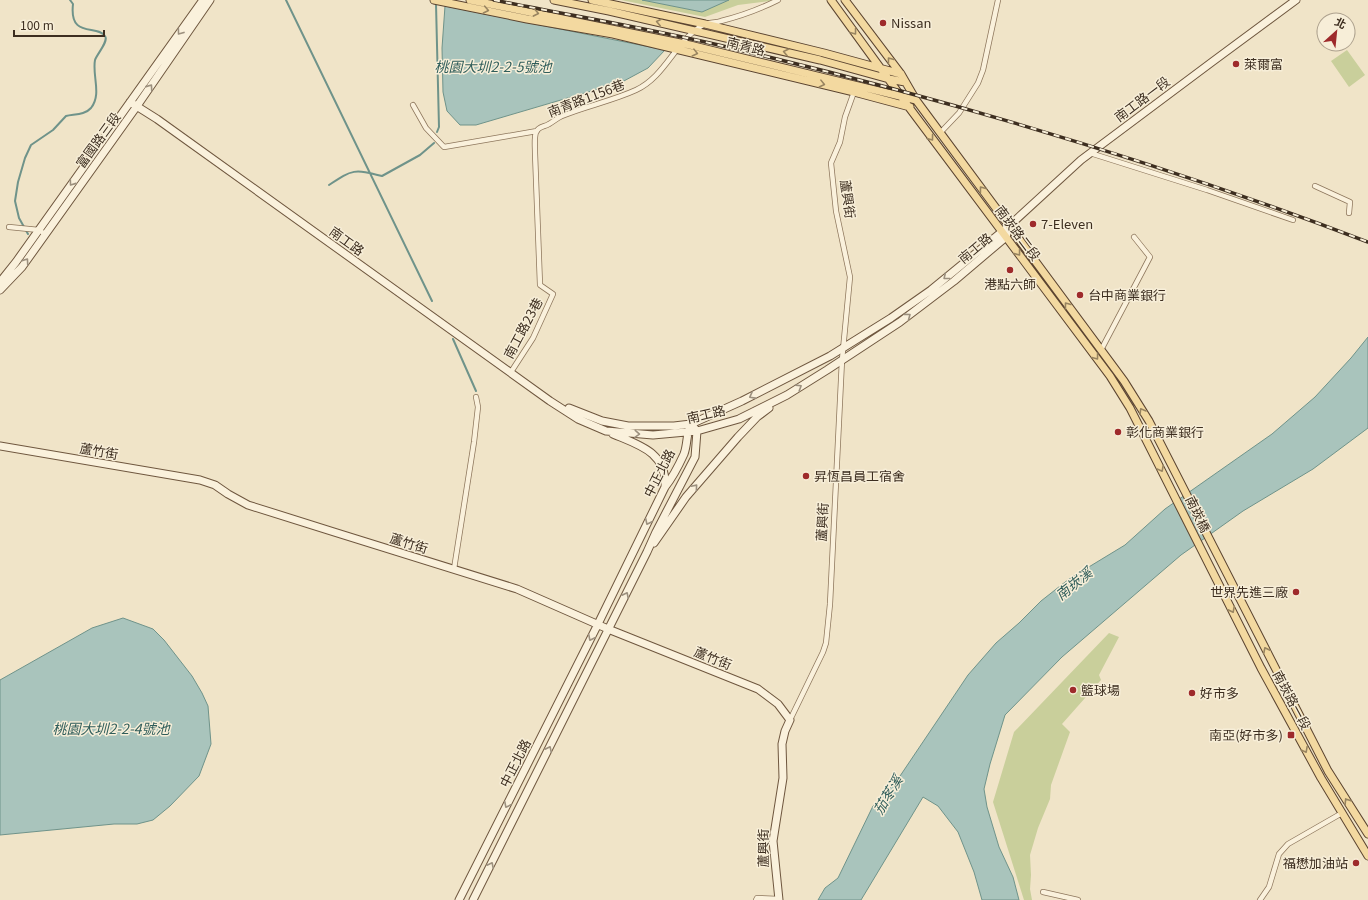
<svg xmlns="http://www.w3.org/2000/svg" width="1368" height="900" viewBox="0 0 1368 900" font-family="Georgia,'Noto Sans TC',serif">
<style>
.green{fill:#c9cf9b}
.water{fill:#a9c4bc;stroke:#6f938a}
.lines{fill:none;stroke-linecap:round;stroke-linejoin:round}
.stream{stroke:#6f938a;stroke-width:2}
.street-casing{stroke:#8d765c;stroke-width:6}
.secondary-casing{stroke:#6f573f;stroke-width:9}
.primary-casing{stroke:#5b4430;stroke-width:9}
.street{stroke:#faf1dc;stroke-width:4.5}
.secondary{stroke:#faf1dc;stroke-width:7}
.primary{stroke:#f3d9a0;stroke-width:7}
.rail-casing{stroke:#3d2e20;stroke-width:3.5}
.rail{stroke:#f7eed8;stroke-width:2;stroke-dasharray:6;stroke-linecap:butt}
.oneway{stroke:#988460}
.oneway2{stroke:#9c907e}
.poi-dot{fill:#9e2a2b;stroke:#f7eed8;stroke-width:1.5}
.labels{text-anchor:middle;stroke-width:3;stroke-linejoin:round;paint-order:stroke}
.poi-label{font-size:13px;fill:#3d2e20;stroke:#f7eed8;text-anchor:start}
.street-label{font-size:13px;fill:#3d2e20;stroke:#f7eed8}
.water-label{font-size:14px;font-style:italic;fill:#2f5d5a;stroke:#f7eed8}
</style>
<rect width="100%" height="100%" fill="#f0e4c8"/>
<path class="green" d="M621 0H778L738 5 705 17Z
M1347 50 1365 75 1349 87 1331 61Z
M1109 633 1119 637 1099 675 1101 680 1062 724 1070 732 1051 785 1050 799 1038 828 1030 855 1031 875 1030 889 1032 900H1024L993 802 1014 732Z"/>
<path class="water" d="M642 0H729L702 12Z
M445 6 665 50 648 68 622 82 476 125H460L447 111 443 92 442 48Z
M1368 337V428L1313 469 1243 511 1181 555 1062 657 1005 715 990 764 984 789 987 807 999 847 1013 877 1019 900H982L974 872 958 832 938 806 923 797 861 900H818L825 888 838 878 873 806 898 779 968 675 996 643 1019 623 1041 601 1069 579 1125 545 1165 509 1272 434 1315 397 1351 358Z
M123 618 153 629 164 640 192 676 202 693 208 706 211 744 199 776 170 806 153 820 137 824H114L0 835V680L92 628Z"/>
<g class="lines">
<path class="stream" d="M286 0 432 301
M436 4 439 127 437 132
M329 185C353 169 354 169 382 176L420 155 434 143
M28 234 19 218 15 201 18 182 25 158 31 145 53 130 66 116C74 114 85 115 91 108 102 94 92 76 95 60 97 54 109 41 105 36 97 24 69 39 73 4L70 0
M453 339 476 391"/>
<g class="street-casing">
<path id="street" d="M413 105 426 128 444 147 537 131
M940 133 959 113 978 83 983 70 998 0
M1090 153 1207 190 1293 220
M1315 186 1350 202 1349 213
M9 227 39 230 45 234
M1101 350 1150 257 1134 237
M511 372 533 338 553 294 540 285 535 153C535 146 534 138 536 132 539 126 544 127 549 124 553 122 557 118 562 116 586 106 612 101 636 90 666 76 675 41 703 25 708 22 716 23 721 21 741 16 760 9 778 0
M454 569 474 442 478 407 476 397
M790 720 823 652 826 643 830 604 842 360 850 277 836 211 831 163 840 142 845 117 854 92
M1043 892 1078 900
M756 900 757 898 779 899
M1260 900 1269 887 1279 854 1288 844 1342 813"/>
</g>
<g class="secondary-casing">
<path id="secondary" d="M130 102 157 119 550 401 578 419 606 431 653 435 697 431 739 419 787 395 827 370 900 322 954 281 1006 237 1009 226
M0 282 16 262 203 0
M0 290 22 267 137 106 210 0
M569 408 602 421 628 426H674L691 424 742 401 830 356 891 318 931 290 1009 226 1081 160 1212 62 1296 0
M613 434C639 445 667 452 665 487
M0 446 200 480 215 485 228 494 248 505 334 532 517 589 608 629 758 689 778 704 790 720 785 731 782 744 783 778 773 841 779 900
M654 543 686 497 738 437 757 417 769 408
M459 900 598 624 665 487C673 477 679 465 684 454 688 443 686 433 691 424L697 431 695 457 656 532 647 552 473 900"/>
</g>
<g class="primary-casing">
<path id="primary" d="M434 0 527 19 613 34 854 92 910 107
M470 0 690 45 916 100
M554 0 609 11 820 60 889 79 905 82
M592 0 705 24 824 53 901 74
M831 0 908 106 1110 376 1130 408 1261 668 1321 778 1368 856
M845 0 901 74 916 100 1124 381 1149 421 1328 771 1368 834"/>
</g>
<use href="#street" class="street"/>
<use href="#secondary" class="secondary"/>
<use href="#primary" class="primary"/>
<g class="rail-casing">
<path id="rail" d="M494 0C573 16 652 29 731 48 947 99 1161 163 1368 242"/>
</g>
<use href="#rail" class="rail"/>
</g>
<defs><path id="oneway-chevron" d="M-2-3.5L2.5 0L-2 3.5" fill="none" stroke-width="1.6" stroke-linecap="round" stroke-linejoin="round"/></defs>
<g class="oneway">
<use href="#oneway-chevron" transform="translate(486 10) rotate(11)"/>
<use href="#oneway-chevron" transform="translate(536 13) rotate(11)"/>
<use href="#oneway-chevron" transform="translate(659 22) rotate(-167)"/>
<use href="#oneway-chevron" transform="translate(854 32) rotate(53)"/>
<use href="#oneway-chevron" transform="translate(786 52) rotate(-167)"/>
<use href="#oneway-chevron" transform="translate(695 53) rotate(14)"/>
<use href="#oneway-chevron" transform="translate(890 60) rotate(-127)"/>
<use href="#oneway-chevron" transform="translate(822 84) rotate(14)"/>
<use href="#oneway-chevron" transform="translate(931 138) rotate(53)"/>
<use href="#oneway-chevron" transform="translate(982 189) rotate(-127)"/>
<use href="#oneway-chevron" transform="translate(1018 253) rotate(53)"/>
<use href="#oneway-chevron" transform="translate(1067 305) rotate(-127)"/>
<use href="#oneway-chevron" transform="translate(1096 357) rotate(53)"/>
<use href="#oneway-chevron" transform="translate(1142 411) rotate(-121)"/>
<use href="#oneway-chevron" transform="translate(1161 469) rotate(62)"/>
<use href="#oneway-chevron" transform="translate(1232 610) rotate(63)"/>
<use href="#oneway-chevron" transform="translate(1266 650) rotate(-117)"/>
<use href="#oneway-chevron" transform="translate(1305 750) rotate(62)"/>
<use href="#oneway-chevron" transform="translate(1347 801) rotate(-122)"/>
</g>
<g class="oneway2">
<use href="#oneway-chevron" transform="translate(180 32) rotate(126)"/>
<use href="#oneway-chevron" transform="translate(150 87) rotate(-55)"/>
<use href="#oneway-chevron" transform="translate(72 183) rotate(125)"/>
<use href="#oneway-chevron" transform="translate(26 261) rotate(-55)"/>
<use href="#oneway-chevron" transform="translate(946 277) rotate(141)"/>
<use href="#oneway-chevron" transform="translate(908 316) rotate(-37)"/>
<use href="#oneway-chevron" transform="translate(799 387) rotate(-32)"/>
<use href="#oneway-chevron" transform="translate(752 396) rotate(152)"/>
<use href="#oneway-chevron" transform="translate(637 434) rotate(4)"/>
<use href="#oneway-chevron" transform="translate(695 487) rotate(-49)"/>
<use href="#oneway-chevron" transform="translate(648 522) rotate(116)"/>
<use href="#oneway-chevron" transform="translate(626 595) rotate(-63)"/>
<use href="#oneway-chevron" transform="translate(591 638) rotate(117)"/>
<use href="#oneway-chevron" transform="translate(549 749) rotate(-64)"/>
<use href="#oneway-chevron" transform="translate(507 805) rotate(117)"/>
<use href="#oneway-chevron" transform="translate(491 865) rotate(-63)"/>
</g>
<g class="poi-dot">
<circle cx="883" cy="23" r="4"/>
<circle cx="1236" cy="64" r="4"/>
<circle cx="1033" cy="224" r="4"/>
<circle cx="1010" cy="270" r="4"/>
<circle cx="1080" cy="295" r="4"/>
<circle cx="1118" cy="432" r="4"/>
<circle cx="806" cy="476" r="4"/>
<circle cx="1296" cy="592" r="4"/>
<circle cx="1073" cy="690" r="4"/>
<circle cx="1192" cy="693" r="4"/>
<rect x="1287" y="731" width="8" height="8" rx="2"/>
<circle cx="1356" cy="863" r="4"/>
</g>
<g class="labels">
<g class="poi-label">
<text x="891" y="28">Nissan</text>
<text x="1244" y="69">萊爾富</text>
<text x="1041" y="229">7-Eleven</text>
<text x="1010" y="289" text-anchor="middle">港點六師</text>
<text x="1088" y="300">台中商業銀行</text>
<text x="1126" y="437">彰化商業銀行</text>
<text x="814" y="481">昇恆昌員工宿舍</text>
<text x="1288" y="597" text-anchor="end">世界先進三廠</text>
<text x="1081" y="695">籃球場</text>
<text x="1200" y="698">好市多</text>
<text x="1283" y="740" text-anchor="end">南亞(好市多)</text>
<text x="1348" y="868" text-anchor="end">福懋加油站</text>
</g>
<g class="street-label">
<text transform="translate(746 46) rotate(14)" y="5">南青路</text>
<text transform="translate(586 98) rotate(-21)" y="5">南青路1156巷</text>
<text transform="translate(1142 99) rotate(-37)" y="5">南工路一段</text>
<text transform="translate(98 140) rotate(-54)" y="5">富國路三段</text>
<text transform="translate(848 199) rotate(82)" y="5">蘆興街</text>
<text transform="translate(1018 233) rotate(53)" y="5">南崁路二段</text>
<text transform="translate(347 241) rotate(36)" y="5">南工路</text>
<text transform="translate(975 248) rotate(-40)" y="5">南工路</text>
<text transform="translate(523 328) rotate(-62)" y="5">南工路23巷</text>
<text transform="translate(706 414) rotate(-13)" y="5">南工路</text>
<text transform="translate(99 451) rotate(10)" y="5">蘆竹街</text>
<text transform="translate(659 473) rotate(-63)" y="5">中正北路</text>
<text transform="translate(1198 514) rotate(64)" y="5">南崁橋</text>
<text transform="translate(822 522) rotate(-87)" y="5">蘆興街</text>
<text transform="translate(409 543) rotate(17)" y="5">蘆竹街</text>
<text transform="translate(713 658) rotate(22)" y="5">蘆竹街</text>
<text transform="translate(1292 700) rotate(62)" y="5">南崁路一段</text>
<text transform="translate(515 763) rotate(-63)" y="5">中正北路</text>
<text transform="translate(763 848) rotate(-90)" y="5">蘆興街</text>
</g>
<g class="water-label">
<text x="493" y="72">桃園大圳2-2-5號池</text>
<text transform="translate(1074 584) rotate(-39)" y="5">南崁溪</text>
<text x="111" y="734">桃園大圳2-2-4號池</text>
<text transform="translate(888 795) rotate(-59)" y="5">茄苳溪</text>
</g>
</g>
<g transform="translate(1336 32) rotate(27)"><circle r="19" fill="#f7eed8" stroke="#ada18e"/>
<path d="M0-3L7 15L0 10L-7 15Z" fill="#9e2a2b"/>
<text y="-6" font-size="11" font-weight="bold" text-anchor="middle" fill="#3d2e20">北</text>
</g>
<path d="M14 30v6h90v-6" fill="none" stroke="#3d2e20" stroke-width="2"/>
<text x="20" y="30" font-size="12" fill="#3d2e20" stroke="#f7eed8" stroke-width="3" paint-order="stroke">100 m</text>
</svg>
